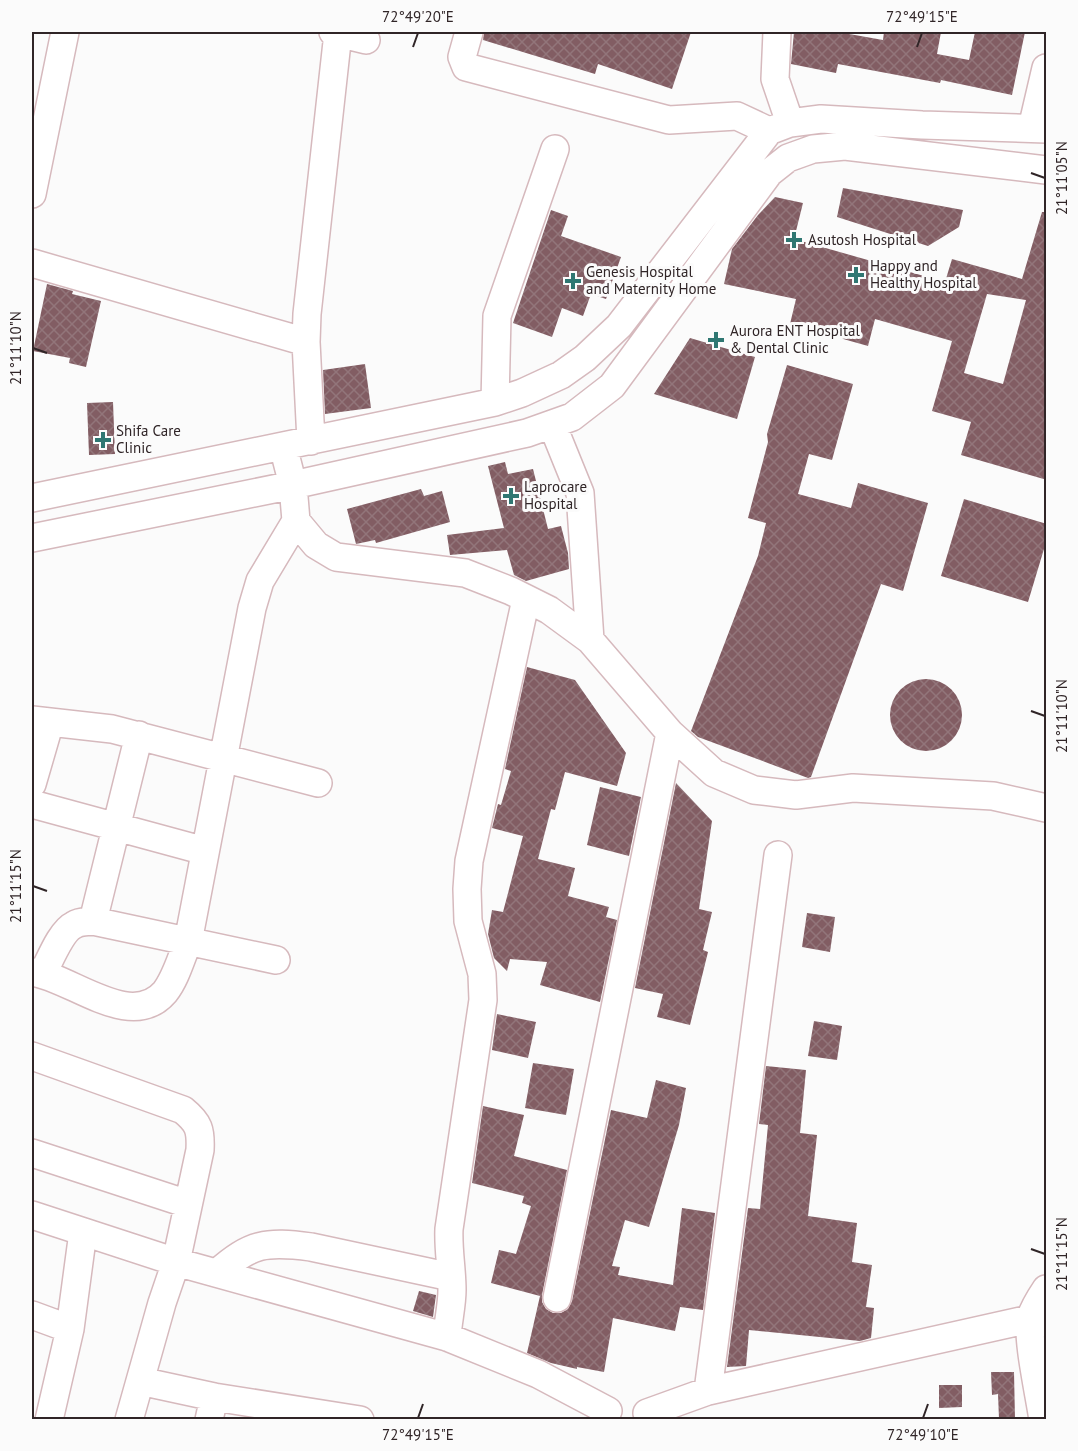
<svg xmlns="http://www.w3.org/2000/svg" width="1078" height="1451" viewBox="0 0 1078 1451" font-family="'PT Sans',sans-serif">
<style>
.building{fill:url(#building-cross-hatch);fill-rule:evenodd}
.lines{fill:none;stroke-linecap:round;stroke-linejoin:round}
.minor-casing{stroke:#d6b9bd;stroke-width:30}
.minor{stroke:#fff;stroke-width:27}
.ticks{fill:none;stroke:#302527;stroke-width:2}
.poi-dot{fill:#2f7772;stroke:#fbfbfb;stroke-width:2}
.labels{text-anchor:middle;stroke-width:6;stroke-linejoin:round;paint-order:stroke}
.poi-label{font-size:15px;fill:#302527;stroke:#fbfbfb;text-anchor:start}
.neatline{fill:none;stroke:#302527;stroke-width:2}
.ticks-label{font-size:15px;text-anchor:middle;fill:#302527}
</style>
<defs>
<pattern id="building-cross-hatch" width="8" height="8" patternUnits="userSpaceOnUse" patternTransform="scale(1.5)"><rect width="8" height="8" fill="#825d63"/><path d="M0 0l8 8M0 8l8-8" fill="none" stroke="#92757a"/></pattern>
</defs>
<rect width="100%" height="100%" fill="#fbfbfb"/>
<path class="building" d="M484 32H691L672 89 598 64 595 74 483 40Z
M794 32H838L883 40 884 32H941L937 54 969 60 975 32H1025L1012 95 941 80 940 83 838 64 836 73 791 64Z
M843 188 963 210 959 227 928 246 837 217Z
M775 197 803 203 794 239 945 282 952 259 1022 279 1042 212H1047V480L961 455 971 422 932 411 952 341 875 319 868 346 790 324 796 299 724 284 732 249 758 215ZM987 294 1026 300 1003 384 964 373Z
M551 210 568 216 561 236 621 257 606 299 591 294 583 316 562 308 552 337 513 323Z
M47 284 73 291 72 294 101 301 86 367 69 363 70 358 33 351Z
M690 338 755 357 737 419 654 394Z
M365 364 371 408 325 414 323 370Z
M787 365 853 384 832 460 809 454 798 494 851 508 858 483 928 503 903 591 881 584 811 777 808 778 698 737 691 731 758 556 766 523 748 518 768 442 767 434Z
M113 402 115 454 89 455 87 403Z
M505 462 508 474 533 469 548 529 561 526 568 553 569 569 526 581 514 575 507 550 450 555 447 535 504 528 488 466Z
M421 489 424 496 442 491 450 522 376 543 375 540 356 544 347 509Z
M964 499 1047 524V539L1028 602 941 576Z
M527 667 575 680 626 753 617 786 565 772 555 810 551 809 538 859 575 868 568 896 609 907 606 917 617 920 600 1002 540 985 547 962 510 959 507 971 494 958 488 934 492 910 503 912 523 836 492 828 498 804 501 805 511 771 505 769Z
M890 715a36 36 0 1 1 72 0a36 36 0 1 1-72 0Z
M676 783 712 821 699 909 712 912 703 950 708 952 690 1025 657 1017 663 994 635 988Z
M600 787 641 797 629 856 587 845Z
M807 913 835 917 830 952 802 947Z
M497 1014 536 1022 528 1058 492 1050Z
M814 1021 842 1026 837 1060 808 1056Z
M533 1063 574 1069 566 1115 525 1108Z
M766 1066 806 1070 800 1133 817 1135 808 1216 857 1223 852 1262 872 1265 866 1307 874 1308 871 1338 860 1341 749 1330 746 1366 727 1367 748 1208 760 1209 768 1125 759 1124Z
M656 1080 686 1088 679 1125 649 1227 625 1220 612 1266 620 1267 618 1275 673 1285 682 1208 715 1213 703 1310 680 1307 675 1331 613 1318 604 1372 577 1367V1369L551 1363 527 1353 540 1296 491 1283 499 1250 516 1254 531 1206 522 1203 524 1196 472 1183 483 1106 524 1115 514 1156 567 1170 542 1295V1302L546 1309 553 1313H561L568 1309 572 1301 611 1110 647 1118Z
M419 1291 436 1295 433 1317 413 1311Z
M991 1372H1014L1015 1419H999L998 1394 992 1395Z
M939 1385H962V1407L939 1408Z"/>
<g class="lines">
<g class="minor-casing">
<path id="minor" d="M333 32 366 40
M469 32 462 57 466 67 669 120 737 116 769 131
M777 32 775 79 790 123
M1032 128 1046 68
M32 194 65 32
M32 263 306 342
M495 402 497 316 555 149
M552 424 580 493 590 640
M311 441 306 342 307 314 338 33
M283 446 293 485 296 521 316 545 336 557 465 573 511 591 549 610 590 640 670 733 714 773 754 790 796 795 853 788 993 796 1046 808
M32 498 495 402 522 393 561 375 585 358 619 326 769 131 790 123 821 119 922 125 1046 129
M32 538 293 485 527 433 572 417 612 386 769 173 788 158 813 149 845 146 1046 170
M32 720 112 729 318 783
M32 784 50 722
M32 804 205 851
M93 921 139 735
M32 972C71 977 131 1032 165 992 176 978 181 958 188 942L252 608 260 581 296 521
M43 973C50 960 61 931 74 925 80 921 86 922 93 921L276 960
M32 1056 183 1110C199 1123 201 1130 200 1150L176 1262 162 1303 129 1420
M32 1153 188 1204
M32 1215 176 1262 447 1337 538 1374 608 1411
M217 1273C251 1243 266 1241 311 1247L451 1277
M557 1298 670 733
M32 1315 70 1329
M447 1337C448 1321 452 1305 452 1290 452 1269 448 1250 449 1229L483 1000 482 974 468 921 467 889 469 861 526 599
M140 1381 214 1397 209 1420
M708 1391 778 855
M214 1397 360 1420
M647 1413 708 1391 1030 1319 1046 1323
M49 1420 70 1329 83 1232
M1043 1420C1040 1397 1026 1337 1031 1317 1034 1307 1040 1298 1046 1289"/>
</g>
<use href="#minor" class="minor"/>
</g>
<path class="ticks" d="M413 47 418 33M917 47 922 33M1031 173 1045 178M33 348 47 353M1031 711 1045 716M33 886 47 891M1031 1249 1045 1254M418 1418 423 1404M923 1418 928 1404"/>
<g class="poi-dot">
<path d="M791 231h6v6h6v6h-6v6h-6v-6h-6v-6h6z"/>
<path d="M853 266h6v6h6v6h-6v6h-6v-6h-6v-6h6z"/>
<path d="M570 272h6v6h6v6h-6v6h-6v-6h-6v-6h6z"/>
<path d="M713 331h6v6h6v6h-6v6h-6v-6h-6v-6h6z"/>
<path d="M100 431h6v6h6v6h-6v6h-6v-6h-6v-6h6z"/>
<path d="M508 487h6v6h6v6h-6v6h-6v-6h-6v-6h6z"/>
</g>
<g class="labels">
<g class="poi-label">
<text x="808" y="245">Asutosh Hospital</text>
<text x="870" y="271">Happy and<tspan x="870" dy="17">Healthy Hospital</tspan></text>
<text x="586" y="277">Genesis Hospital<tspan x="586" dy="17">and Maternity Home</tspan></text>
<text x="730" y="336">Aurora ENT Hospital<tspan x="730" dy="17">&amp; Dental Clinic</tspan></text>
<text x="116" y="436">Shifa Care<tspan x="116" dy="17">Clinic</tspan></text>
<text x="524" y="492">Laprocare<tspan x="524" dy="17">Hospital</tspan></text>
</g>
</g>
<rect width="1078" height="1451" fill="none" stroke="#fbfbfb" stroke-width="66"/>
<rect x="33" y="33" width="1012" height="1385" class="neatline"/>
<g class="ticks-label">
<text x="418" y="22">72°49'20"E</text>
<text x="922" y="22">72°49'15"E</text>
<text transform="translate(1062 178) rotate(-90)" y="5">21°11'05"N</text>
<text transform="translate(16 348) rotate(-90)" y="5">21°11'10"N</text>
<text transform="translate(1062 716) rotate(-90)" y="5">21°11'10"N</text>
<text transform="translate(16 886) rotate(-90)" y="5">21°11'15"N</text>
<text transform="translate(1062 1254) rotate(-90)" y="5">21°11'15"N</text>
<text x="418" y="1440">72°49'15"E</text>
<text x="923" y="1440">72°49'10"E</text>
</g>
</svg>
